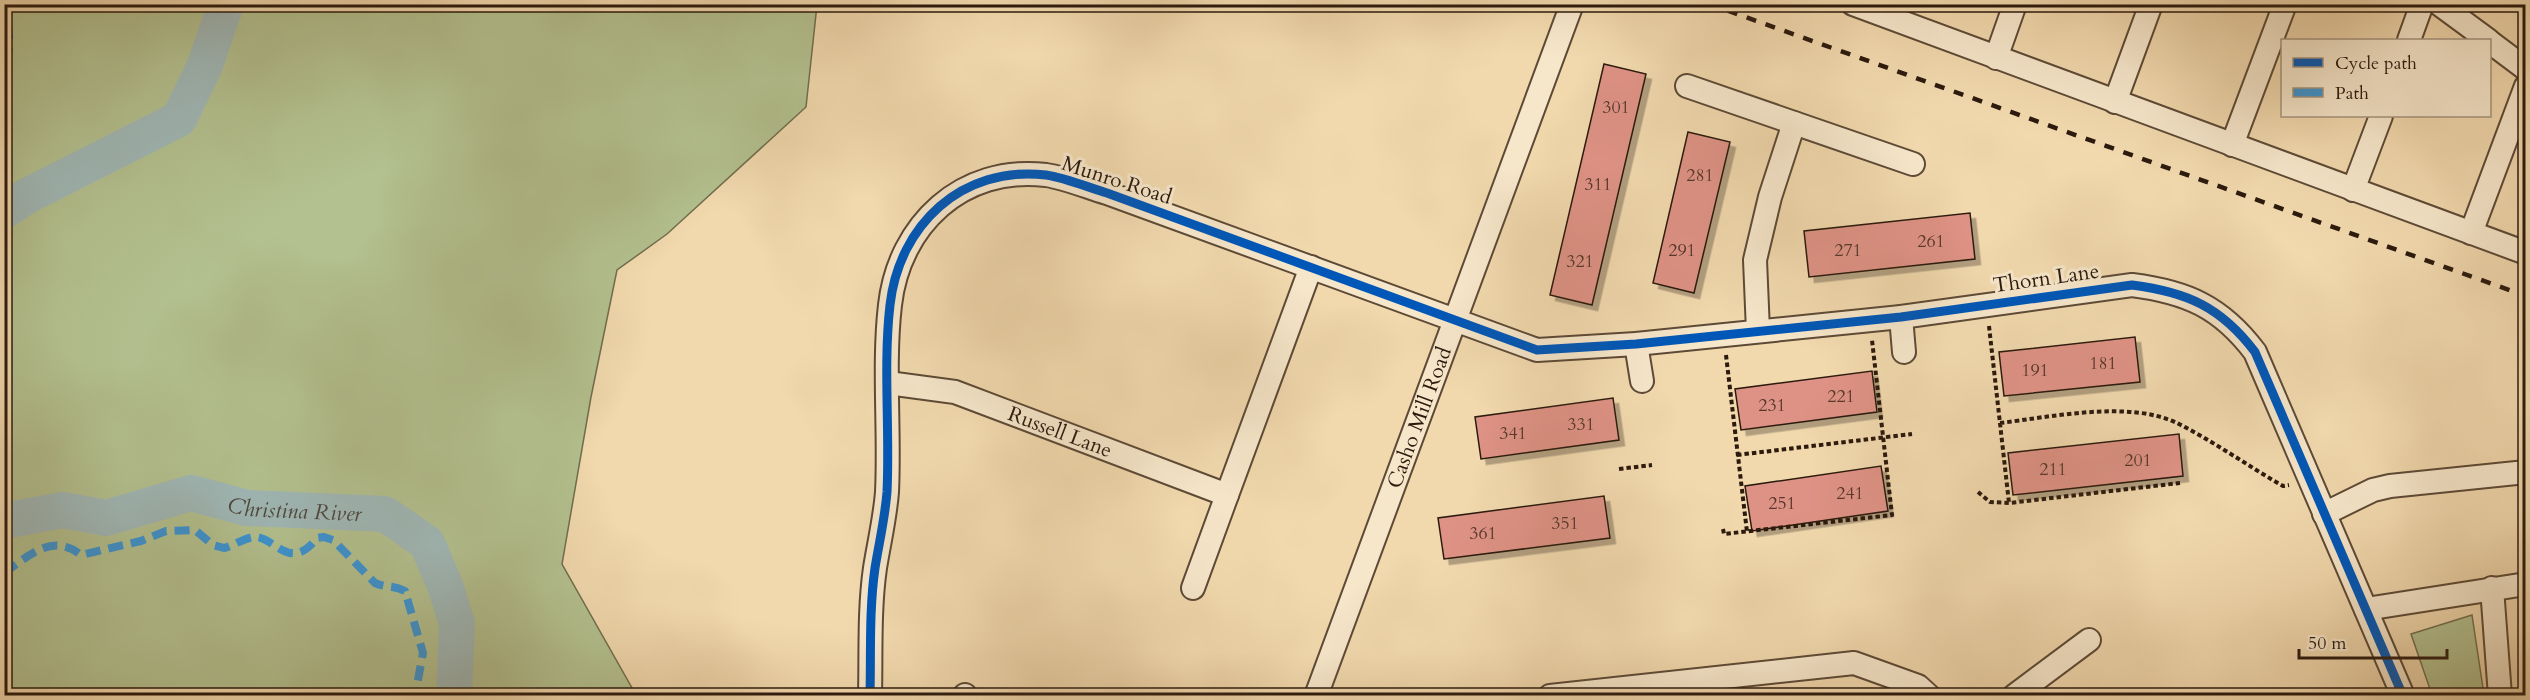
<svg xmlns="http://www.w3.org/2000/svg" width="2530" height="700" viewBox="0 0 2530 700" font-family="Cardo,serif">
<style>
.green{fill:#b3c08f;stroke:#706d4e;stroke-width:1.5}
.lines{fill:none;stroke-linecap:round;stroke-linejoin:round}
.river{stroke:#9fb7b5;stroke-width:36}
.building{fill:#de9285;stroke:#2c1a0e;stroke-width:1.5;filter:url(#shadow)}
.minor-casing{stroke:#5d4a36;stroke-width:26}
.path{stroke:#2c1a0e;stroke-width:4;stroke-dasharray:4.5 3;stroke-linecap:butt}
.minor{stroke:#f6e6ca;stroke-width:22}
.rail{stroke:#2c1a0e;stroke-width:4.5;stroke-dasharray:10 10;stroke-linecap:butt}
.quiet{stroke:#3c94d2;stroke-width:8;stroke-dasharray:15 8;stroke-linecap:butt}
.cycleway-casing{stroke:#f6e6ca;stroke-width:13}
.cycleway{stroke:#0057b8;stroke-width:9}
.labels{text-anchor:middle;stroke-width:6;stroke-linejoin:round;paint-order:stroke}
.number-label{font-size:18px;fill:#58382c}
.street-label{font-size:21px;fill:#2c1a0e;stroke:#f6e6ca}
.water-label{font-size:22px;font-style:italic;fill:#4e4940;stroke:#f6e6ca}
</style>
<defs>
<filter id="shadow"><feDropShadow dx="5.5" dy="5.5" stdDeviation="0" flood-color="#0004"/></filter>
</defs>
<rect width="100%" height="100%" fill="#f1d8ad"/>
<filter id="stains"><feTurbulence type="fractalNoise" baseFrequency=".00333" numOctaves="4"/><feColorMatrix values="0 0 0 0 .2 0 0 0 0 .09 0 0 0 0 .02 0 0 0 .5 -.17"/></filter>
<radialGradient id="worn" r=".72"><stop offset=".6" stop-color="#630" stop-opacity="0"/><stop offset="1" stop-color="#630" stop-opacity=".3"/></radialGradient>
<path class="green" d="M4 5H817L806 107 667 234 617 270 591 397 562 564 636 695H5Z
M2472 615 2484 695H2432L2411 634Z"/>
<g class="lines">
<g class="river">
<path d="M4 211 25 197 179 119 205 65 226 4"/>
<path id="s1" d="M4 521 63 510 106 518 191 493 247 508 385 514 427 543 446 588 457 624 454 696"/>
</g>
</g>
<path class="building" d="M1604 64 1646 74 1592 305 1550 295Z
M1688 132 1730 142 1694 293 1653 283Z
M1970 213 1975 259 1809 277 1804 231Z
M2135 337 2140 382 2004 396 1999 352Z
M1872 371 1877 412 1741 430 1735 389Z
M1613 398 1619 440 1481 459 1475 417Z
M2179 434 2183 476 2013 495 2008 453Z
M1881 466 1888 511 1752 531 1745 486Z
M1604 496 1610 538 1444 559 1438 518Z"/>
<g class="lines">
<g class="minor-casing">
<g id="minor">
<path d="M1853 4 2526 253"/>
<path d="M2439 4 2488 40"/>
<path d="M2409 40 2422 4"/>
<path d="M2490 42 2526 69"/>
<path d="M1996 58 2015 4"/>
<path d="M1687 86 1913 164"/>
<path d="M2115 102 2151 4"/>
<path d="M2232 145 2285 4"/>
<path d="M2353 190 2381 116"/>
<path d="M2471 233 2526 86"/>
<path d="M1901 317 1904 352"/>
<path d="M1758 331 1755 260 1770 197 1794 123"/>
<path d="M1636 344 1642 381"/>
<path id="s2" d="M888 383 955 392 1227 495 1311 267"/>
<path d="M2324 514 2373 490 2390 486 2526 472"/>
<path d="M1193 588 1227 495"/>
<path d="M2492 588 2500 696"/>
<path d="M2366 609 2526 584"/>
<path d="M870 696C871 653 869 610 875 568 879 543 885 518 887 492 890 431 883 365 890 305 899 225 962 165 1046 175 1066 178 1087 187 1107 193L1537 350 1636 344 1901 317 2132 285C2187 292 2221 307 2255 352L2403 696"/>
<path d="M965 696V695"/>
<path id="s3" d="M1316 696 1572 4"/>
<path d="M1550 696 1854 663 1918 686 1929 696"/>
<path d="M2014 696 2089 640"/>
</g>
</g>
<path class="path" d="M1989 326 2009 503
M1726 355 1747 532
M2000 423C2051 417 2129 400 2177 423 2213 441 2248 466 2283 486L2289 485
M1737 455 1912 434
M1619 469 1652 465
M1978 492 1990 502 2009 503 2180 483
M1723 529 1724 534 1892 515 1872 340"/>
<use href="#minor" class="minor"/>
<path class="rail" d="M1709 4 2526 296"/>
<path class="quiet" d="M4 61 10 46 6 4
M4 573C29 556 52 532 81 555L141 541 166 531 195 530 213 545 224 548C233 546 246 537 255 537 275 537 290 573 317 538L324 537 333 540 375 583C386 588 393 585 405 591L423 653 415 696"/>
<g class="cycleway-casing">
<path id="cycleway" d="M870 696C871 653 869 610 875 568 879 543 885 518 887 492 890 431 883 365 890 305 899 225 962 165 1046 175 1066 178 1087 187 1107 193L1537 350 1636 344 1901 317 2132 285C2187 292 2221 307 2255 352L2403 696"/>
</g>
<use href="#cycleway" class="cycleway"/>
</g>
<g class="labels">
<g class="number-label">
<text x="1616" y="113">301</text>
<text x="1700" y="181">281</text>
<text x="1598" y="190">311</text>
<text x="1931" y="247">261</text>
<text x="1682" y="256">291</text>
<text x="1848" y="256">271</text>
<text x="1580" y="267">321</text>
<text x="2103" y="369">181</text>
<text x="2035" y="376">191</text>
<text x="1841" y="402">221</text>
<text x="1772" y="411">231</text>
<text x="1581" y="430">331</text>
<text x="1513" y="439">341</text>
<text x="2138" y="466">201</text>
<text x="2053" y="475">211</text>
<text x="1850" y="499">241</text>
<text x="1782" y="509">251</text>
<text x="1565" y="529">351</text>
<text x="1483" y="539">361</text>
</g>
<g class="street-label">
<text transform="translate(1117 180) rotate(18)" y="7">Munro Road</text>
<text transform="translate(2046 278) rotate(-8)" y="7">Thorn Lane</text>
<text dy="7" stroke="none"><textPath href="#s3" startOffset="297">Casho Mill Road</textPath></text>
<text dy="7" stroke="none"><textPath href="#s2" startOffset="180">Russell Lane</textPath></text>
</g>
<g class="water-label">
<text dy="8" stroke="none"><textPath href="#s1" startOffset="298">Christina River</textPath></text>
</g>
</g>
<rect width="2530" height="700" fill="none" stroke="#f1d8ad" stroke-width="24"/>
<rect x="6" y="6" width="2518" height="688" fill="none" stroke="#2c1a0e" stroke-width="3"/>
<rect x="12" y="12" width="2506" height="676" fill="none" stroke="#2c1a0e" stroke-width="1.5"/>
<rect x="2281" y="39" width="210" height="78" fill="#f6e6ca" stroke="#a5947f" stroke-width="1.5"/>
<rect x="2293" y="58" width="30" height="9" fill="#0057b8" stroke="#a5947f" stroke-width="1.5"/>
<text x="2335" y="69" font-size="18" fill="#2c1a0e">Cycle path</text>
<rect x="2293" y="88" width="30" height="9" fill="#3c94d2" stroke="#a5947f" stroke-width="1.5"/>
<text x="2335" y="99" font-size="18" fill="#2c1a0e">Path</text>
<path d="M2299 649v9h148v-9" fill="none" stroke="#2c1a0e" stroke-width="3"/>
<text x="2308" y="649" font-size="18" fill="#2c1a0e" stroke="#f6e6ca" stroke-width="4.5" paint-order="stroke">50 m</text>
<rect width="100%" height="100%" filter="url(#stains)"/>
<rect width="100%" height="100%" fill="url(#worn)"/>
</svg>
